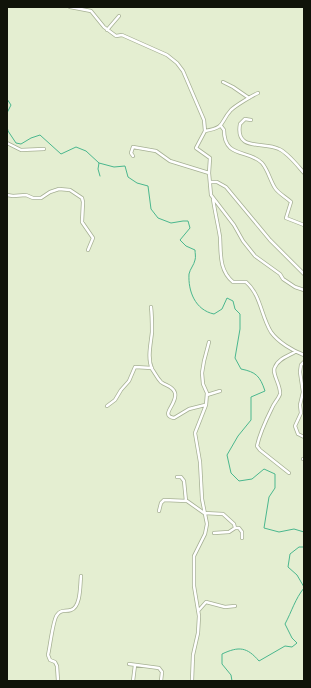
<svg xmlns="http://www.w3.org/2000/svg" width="311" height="688" viewBox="0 0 311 688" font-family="'Titillium Web',sans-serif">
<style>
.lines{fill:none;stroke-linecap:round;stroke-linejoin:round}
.stream{stroke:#4ab78e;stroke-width:1}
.minor-casing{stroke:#a6b094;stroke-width:4}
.minor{stroke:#fff;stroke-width:2.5}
</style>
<rect width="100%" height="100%" fill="#e4eed1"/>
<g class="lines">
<path class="stream" d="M7 99 11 105 7 113
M7 126 8 131 16 143 21 144 31 138 40 135 61 154 76 147 86 151 99 163 98 169 100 176
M99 163 114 167 125 166 128 177 137 183 148 186 151 209 158 218 171 223 183 221H188L190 228 180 240 186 246 195 250C195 253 196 257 195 260 194 265 190 269 189 274 188 291 195 310 214 314L222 309 227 298 233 301 235 309 240 314V329L235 358 241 369C256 372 260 376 265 391L251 397V420L238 436 227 455 231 473 239 481 252 479 264 469 275 474V488L269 497 264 528 279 532 294 529 304 532
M304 587 297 575 288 567 290 554 299 547H304
M232 681 231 675 222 664V654C239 646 247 647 259 661L285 646 292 647 297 643 292 638 285 624C292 611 295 599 304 588"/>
<g class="minor-casing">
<path id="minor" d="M70 7 91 11 104 27 116 36 122 35 167 55 177 63 183 71 204 120 205 131 196 148 210 158 209 173 211 195 234 225 243 241 255 256 280 274 283 279 295 287 304 290
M107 30 119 16
M223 82 233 87 249 98
M251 120 245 119 240 124C235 152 263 141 279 149 288 153 297 165 304 173
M221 126 224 130C224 159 249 149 262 163 268 170 270 180 275 188 279 194 286 197 291 202L286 218 304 225
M205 131C227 127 219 123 231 110 235 106 253 95 258 93
M7 143 21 150 44 149
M133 156 131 153 133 147 156 151 170 161 209 173
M210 182H217L226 187 270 240 304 274
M7 195 13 196 26 195 33 198H41L50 192 59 189 70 190 82 198 83 202 82 222 93 238 88 250
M213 199C215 212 218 225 220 237 221 254 219 270 233 282H246C261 295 261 316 271 332 278 342 293 351 304 355
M151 307C152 315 152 323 152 332 151 343 147 358 152 369 155 373 157 378 161 382 166 386 173 386 175 393 178 404 159 415 174 418L189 409 205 405
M304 362 301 365 300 372 303 392 300 405 301 413 295 426 298 434 304 437
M207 395 220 391
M107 406 115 400 121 390 129 381 135 367 152 368
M303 459H304
M289 473 260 450 257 446C260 432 266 420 272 408 274 403 279 398 280 394 281 385 271 373 275 367 278 359 288 356 295 352
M177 477H181L184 481 186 501
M159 511 161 503 164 500 187 501 204 513 223 514 234 524 235 528 229 532 214 533
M235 528H239L242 532V538
M199 610 206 602 225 607 235 606
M129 664 159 668 162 672 161 681
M58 681 57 666 55 662 50 660 48 655C50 647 53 619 57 615 61 609 65 612 71 610 81 607 80 585 81 576
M133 681 135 665
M192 681 193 655 198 633 199 616 194 586V556L205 534 207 524 202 499 200 462 195 433 206 405 207 393 203 384 202 373 204 361 209 342"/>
</g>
<use href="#minor" class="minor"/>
</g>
<rect width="311" height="688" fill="none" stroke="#101309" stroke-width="16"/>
</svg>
